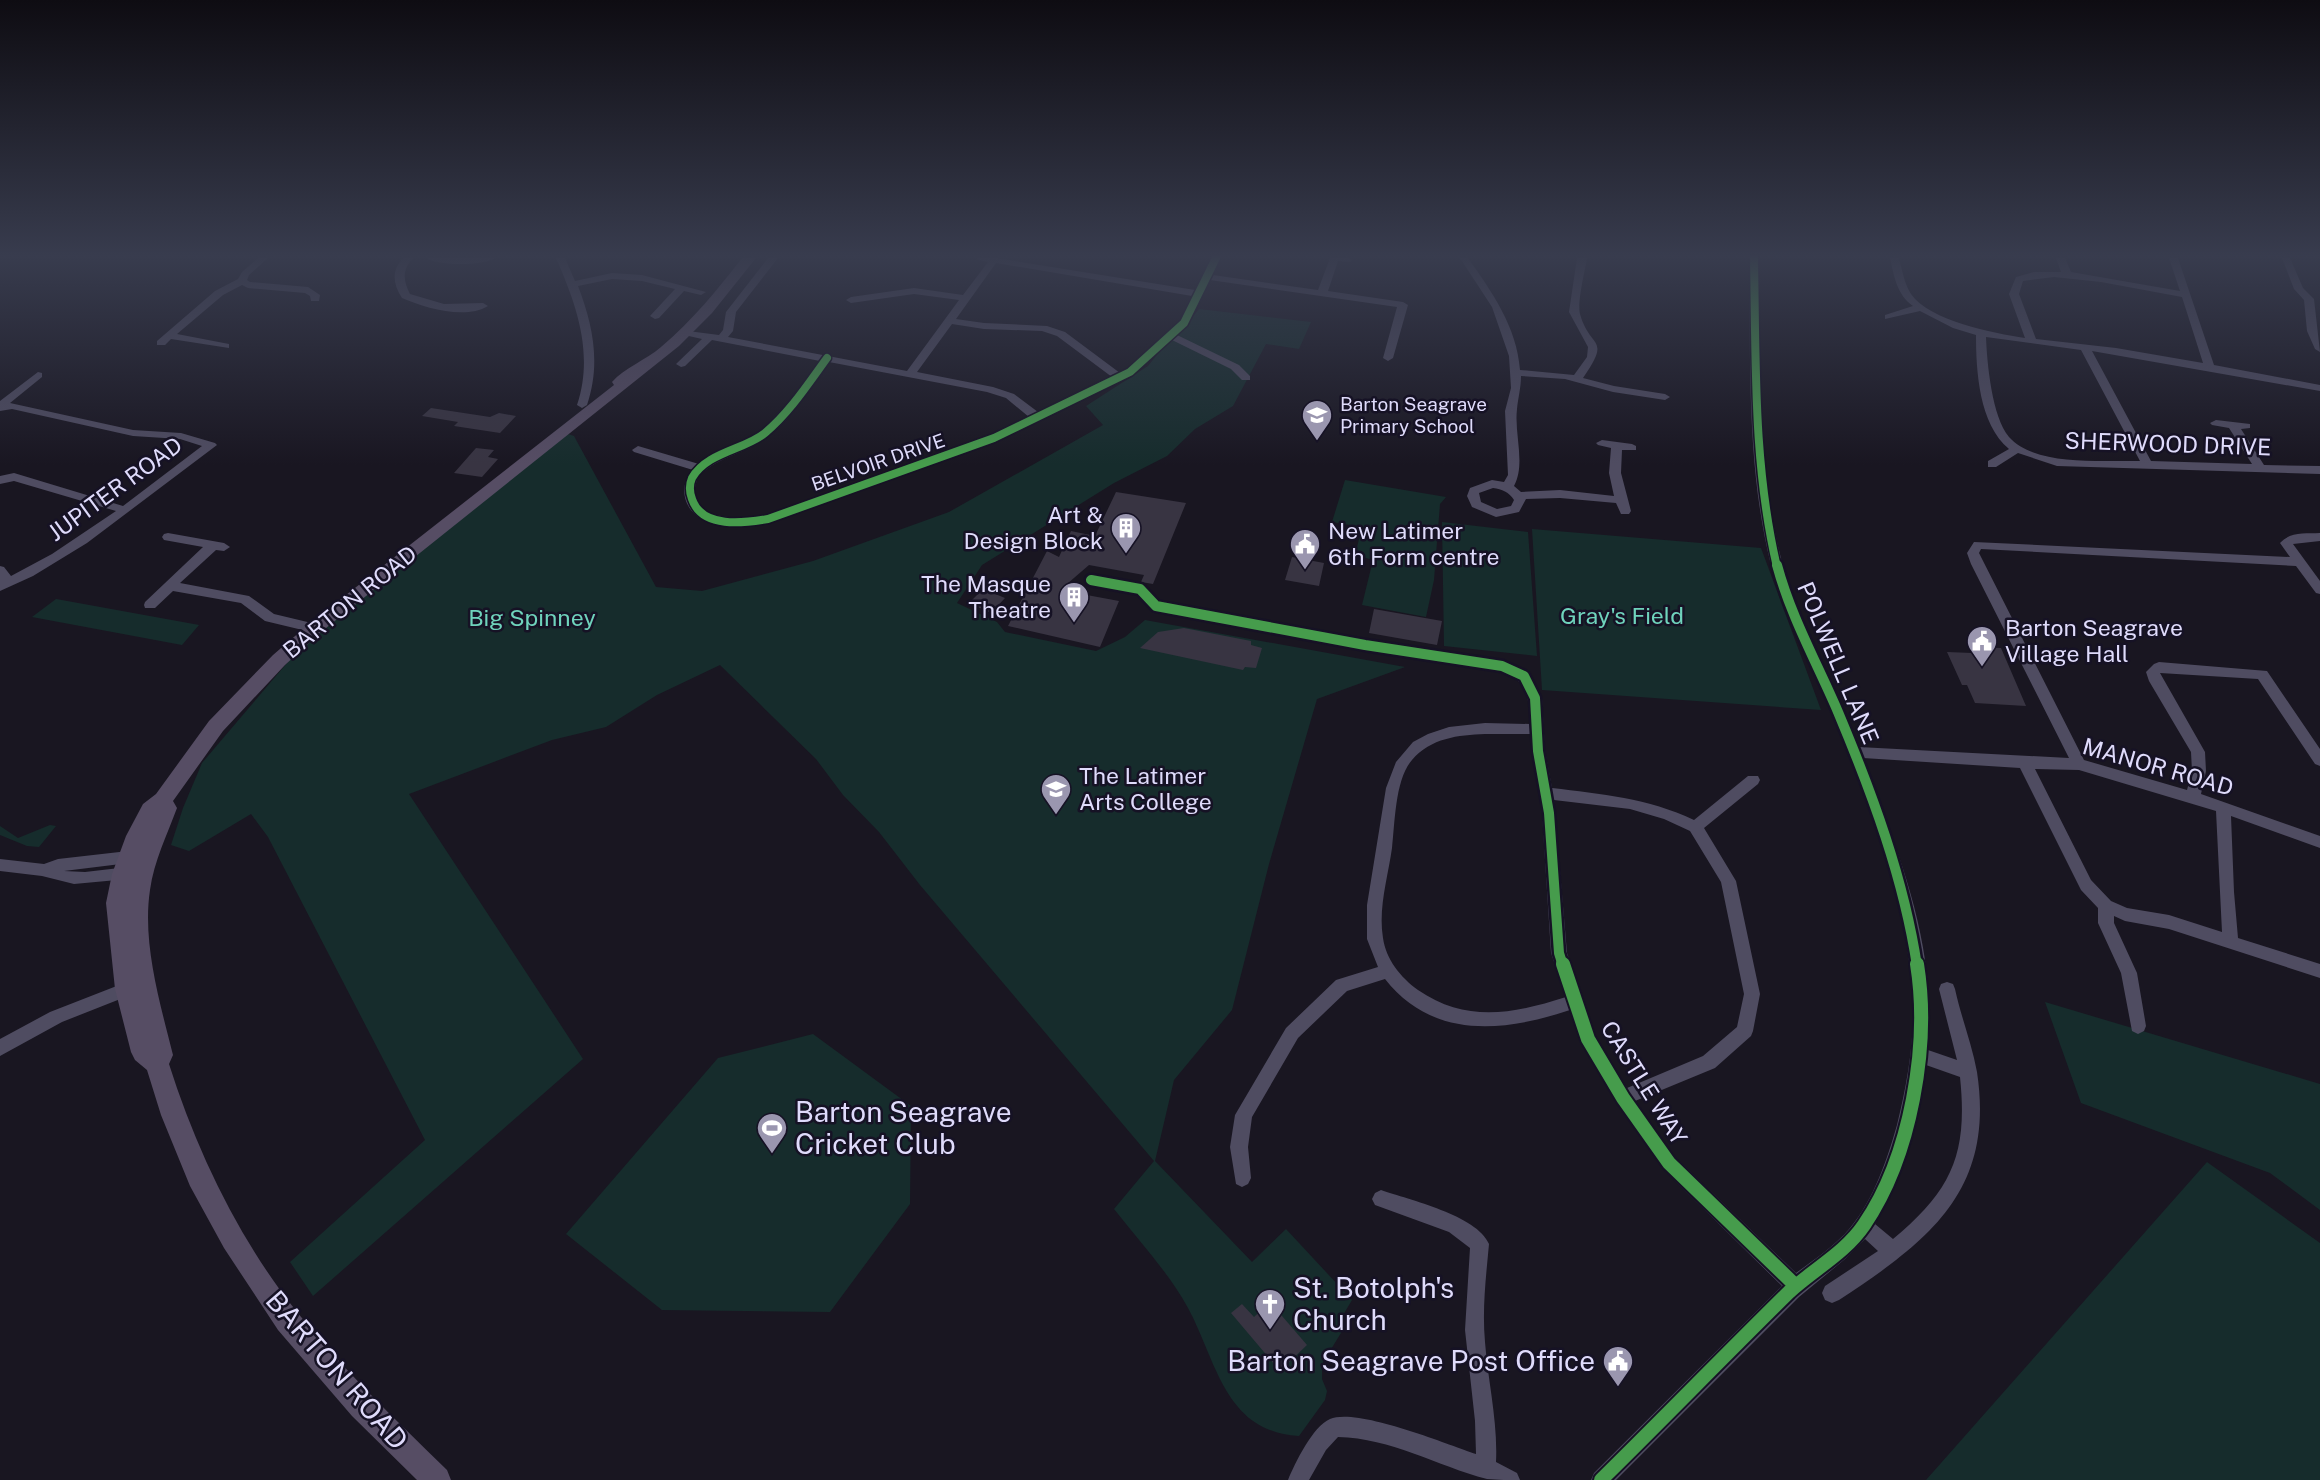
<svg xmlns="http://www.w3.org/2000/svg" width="2320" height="1480" viewBox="0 0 2320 1480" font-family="'Public Sans',sans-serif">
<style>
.green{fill:#162c2c}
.building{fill:#383442}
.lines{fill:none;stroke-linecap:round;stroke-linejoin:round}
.minor{fill:#4f4c61;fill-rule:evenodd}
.major{fill:#564d64;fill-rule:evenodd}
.cycleway-far2-casing{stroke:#161225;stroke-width:11}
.cycleway-far1-casing{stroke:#161225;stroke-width:15}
.cycleway-casing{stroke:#161225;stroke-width:18}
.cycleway-far2{stroke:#469c4c;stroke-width:8}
.cycleway-far1{stroke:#469c4c;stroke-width:10}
.cycleway{stroke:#469c4c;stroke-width:14}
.labels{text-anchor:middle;stroke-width:5;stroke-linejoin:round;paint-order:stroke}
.far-poi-label{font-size:19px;fill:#dfdbfb;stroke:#161225;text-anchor:start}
.far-street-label{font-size:19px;fill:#dfdbfb;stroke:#161225}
.street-label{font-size:23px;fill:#dfdbfb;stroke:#161225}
.poi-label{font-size:23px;fill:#dfdbfb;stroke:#161225;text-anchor:start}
.park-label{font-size:23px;fill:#6fd3bc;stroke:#161225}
.near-poi-label{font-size:28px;fill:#dfdbfb;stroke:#161225;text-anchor:start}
.near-street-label{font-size:28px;fill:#dfdbfb;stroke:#161225}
</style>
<rect width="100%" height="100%" fill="#191621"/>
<path class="green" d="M1199 309 1311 322 1299 349 1266 344 1233 406 1195 429 1167 456 1114 483 982 565 957 603 997 622 1005 632 1096 651 1125 637 1145 620 1405 667 1317 699 1269 864 1232 1010 1174 1080 1155 1161 1252 1262 1286 1229 1352 1300 1340 1320 1344 1328 1322 1364V1379L1327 1391 1325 1400 1299 1436C1225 1432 1217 1362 1188 1308 1169 1273 1139 1241 1114 1209L1154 1161 920 885 879 832 843 795 816 759 720 665 657 695 606 727 552 740 409 794 583 1059 313 1296 290 1262 425 1140 268 837 251 814 189 851 171 845 183 808 202 763 293 656 364 593 568 434 574 436 656 587 702 591 813 561 949 512 1103 425 1086 406 1148 366 1172 336 1179 334Z
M1345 480 1446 497 1440 504 1434 580 1426 617 1362 605 1373 560 1359 556 1356 551 1362 527 1332 522Z
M1442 522 1528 532 1537 656 1444 646Z
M1532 529 1761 548 1821 710 1542 690Z
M56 599 199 625 182 645 32 617Z
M50 825 56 826 39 847 27 846 0 835V826L18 838Z
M2045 1002 2320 1084V1210L2270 1173 2081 1103Z
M813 1034 911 1106 910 1204 830 1312 662 1310 566 1234 718 1058Z
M2207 1162 2320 1243V1480H1926Z"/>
<path class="building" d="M431 408 490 417 499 413 516 416 500 433 454 426 458 422 422 416Z
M476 448 494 450 488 457 498 459 482 477 454 473Z
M1116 492 1186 503 1153 584 1141 582 1144 575 1089 565 1060 590 1119 601 1100 647 1008 626 1047 551 1059 557 1071 531 1095 536Z
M1292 557 1324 563 1319 586 1285 580Z
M983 589 1005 598 991 613 969 603Z
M1374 609 1442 621 1437 645 1369 633Z
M1184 628 1251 641V645L1262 648 1256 668 1245 667 1243 670 1140 648 1158 632Z
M1969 647 2001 648 2026 706 1975 703 1967 685H1962L1947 652 1972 653Z
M1270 1302 1307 1345 1280 1371 1231 1313 1242 1304 1254 1317Z"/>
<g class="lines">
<path class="minor" d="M258 258H268L249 275 247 280 250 282 308 287 320 295 319 301H311L310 296 305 293 248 288 242 285 223 295 177 334 229 344V348L171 339 165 345H157V341L215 291 238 279 242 272Z
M403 258H413C402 270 403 280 410 294L444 304 483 303 488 306C465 320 425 308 402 298 393 284 391 271 403 258Z
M426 258H495C482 266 439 266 426 258Z
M556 258H565L575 281 612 273 642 275 706 292 701 295 684 291 659 318 655 319 650 316 675 289 642 281 612 279 578 286C593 325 601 364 587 405L582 408 577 405C594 354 577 306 556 258Z
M768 258H778L736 312 733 331 728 337 907 371 959 300 914 294 851 303 846 300 851 297 914 288 963 295 988 262 978 260 977 258H996L1195 290 1212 258H1221L1213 275 1318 290 1330 258H1349L1352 260 1350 262 1338 261 1328 291 1403 302 1408 305 1393 358 1388 361 1383 358 1397 307 1210 280 1189 323 1177 335 1239 365 1250 376V380H1242L1231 369 1172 340 1134 374 998 440 772 522C746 528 698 533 686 501 682 488 685 480 693 470L634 452 632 450 638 446 699 464 761 431 786 405 820 361 712 340 685 366 681 367 676 364 702 339 680 334V330L719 335 723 330 726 312ZM996 263 1192 296 1180 322 1126 370 1120 373 1065 332 1047 326 984 323 956 319ZM952 324 984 329 1042 331 1057 336 1112 377 1038 412 1014 394 993 387 917 372ZM829 362 987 392 1006 398 1029 417 990 436 766 515C740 520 680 522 698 477 716 458 739 455 760 442 790 423 809 390 829 362Z
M1460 258H1468C1492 292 1517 327 1520 370L1574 375 1587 357 1588 347 1569 312 1577 258H1587C1585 271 1577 302 1580 314 1590 350 1612 336 1583 378L1614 386 1665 394 1670 397 1665 400 1613 392 1565 379 1521 376C1521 388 1518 398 1517 409 1514 435 1526 463 1514 486L1521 492 1560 490 1614 496 1609 473 1611 448 1598 445 1596 443 1602 440 1632 444 1636 446V450H1622L1621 473 1631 511 1629 514H1621L1616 503 1560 498 1526 499 1519 512 1496 517 1472 507 1467 496 1470 488 1492 480 1504 482 1508 475 1505 411 1511 388 1509 356 1492 307ZM1493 488C1502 489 1509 492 1514 500L1511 506 1497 509 1481 502 1479 493Z
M1749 258H1759C1761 367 1755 481 1789 586 1807 641 1838 692 1859 747L2069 758 1971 564 1967 553 1974 542 2290 557 2280 543C2291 531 2305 534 2320 533V541L2293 544 2320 581V594L2316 593 2296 566 1981 549 1979 553 2084 760 2187 790 2192 771 2191 752 2149 681 2146 672 2154 664 2159 662 2267 671 2320 749V766L2315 764 2258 679 2160 673 2205 752 2206 771 2201 794 2320 836V848L2231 816 2234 892 2238 938 2320 964V978L2169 929 2125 921 2114 916V923L2137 973 2146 1026 2144 1031 2138 1034 2132 1031 2121 973 2098 923V908L2081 890 2020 768 1863 758C1889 828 1919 900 1927 975 1930 1000 1929 1025 1928 1050L1957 1060 1939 989 1941 984 1947 982 1953 984 1955 989C1961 1017 1972 1044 1977 1072 1995 1191 1929 1241 1839 1300L1832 1303 1825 1300 1822 1293 1825 1286 1878 1251 1865 1239 1845 1259 1799 1297 1616 1480H1591L1594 1473 1782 1286 1663 1169 1617 1104 1582 1044 1570 1010C1504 1032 1433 1040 1385 979L1347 991 1298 1038 1252 1117 1248 1147 1251 1178 1248 1184 1242 1187 1236 1184 1230 1147 1235 1115 1286 1028 1336 980 1378 967 1367 939V905L1386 788 1396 762 1413 742 1428 734 1449 727 1485 723 1530 724C1528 693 1529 684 1500 670L1365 650 1156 610 1151 609 1136 593 1091 584 1085 580 1091 576 1144 586 1160 602 1365 640 1502 661 1529 673 1542 698 1545 751 1552 788C1601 794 1648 798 1694 820L1748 776H1758L1760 780 1758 784 1704 828 1736 881 1760 994 1753 1031 1751 1036 1715 1068 1635 1101 1675 1157 1796 1273C1815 1259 1835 1246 1850 1228 1874 1199 1887 1160 1897 1125 1906 1088 1913 1051 1913 1012 1912 913 1869 807 1833 716 1812 665 1784 619 1771 565 1746 465 1751 361 1749 258ZM1485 734H1530L1542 813 1551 953 1566 997C1513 1014 1466 1023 1418 990 1400 977 1386 959 1383 938 1378 908 1388 877 1392 848 1395 823 1395 779 1412 760 1431 738 1458 735 1485 734ZM2035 769 2079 770 2216 811 2222 932 2169 915 2127 908 2111 901 2091 880ZM1554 800 1630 809 1664 819 1690 831 1721 882 1744 994 1737 1027 1703 1056 1627 1088 1595 1036 1567 953ZM1926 1065 1960 1077C1968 1154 1952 1190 1893 1239L1875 1224C1903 1175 1918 1120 1926 1065Z
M1890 258H1899C1902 269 1904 283 1911 294 1930 321 1993 333 2025 338L2009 294 2016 277 2034 272H2061L2056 258H2065L2071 272 2180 291 2169 258H2178L2214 365 2320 385V391L2092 351 2151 461 2252 464 2229 428 2212 425 2210 423 2216 420 2250 424V428L2241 429 2264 465 2320 466V474L2057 466 2018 453 1996 467H1988V461L2009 449C1979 424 1976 371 1976 335L1953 328 1920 311 1885 319V315L1913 306C1897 295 1894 276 1890 258ZM2054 277 2101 282 2182 297 2203 363 2116 348 2036 339 2019 294 2023 281ZM1986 337 2081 350 2140 461C2103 460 2036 467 2009 437 1992 417 1987 363 1986 337Z
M2282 258H2290L2303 288 2314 299 2320 352 2315 349 2307 331 2304 300 2294 289Z
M38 372 42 373V377L10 403 133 430 181 433 215 443 217 445 87 543 33 576 0 591V566L4 567 11 576 52 554 116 511 14 481 0 484V476L14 473 123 506 202 446 180 439 133 436 12 409 0 411V401Z
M168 533 224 543 230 547 224 551 216 550 180 583 249 596 274 614 320 625 321 628 320 631 315 633 265 621 241 603 173 591 155 608H145L144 605 145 602 203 547 164 540 162 537 164 534Z
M137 850 142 852 145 856 142 860 137 862 64 871 85 872 128 867 133 869 136 873 133 877 128 879 74 884 42 876 0 871V859L44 864 58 859Z
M132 980 138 982 140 987 138 992 62 1022 0 1056V1039L50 1012Z
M1381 1190C1409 1200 1477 1215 1489 1244 1486 1277 1482 1309 1485 1342 1488 1382 1498 1422 1496 1462L1517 1473 1520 1480C1510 1480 1497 1480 1487 1479 1437 1466 1391 1438 1338 1437L1326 1450 1309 1480H1288C1295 1463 1313 1426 1330 1419 1356 1407 1447 1444 1476 1454L1475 1421 1465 1330 1470 1248 1449 1232 1375 1205 1372 1199 1375 1193Z"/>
<path class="major" d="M742 258H756L712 313 679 346 321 632 285 665 223 731 173 801 177 808C167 835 154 861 150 890 142 943 160 1003 173 1055L169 1064C197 1152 239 1240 297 1312 342 1369 395 1419 447 1470L451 1480H417L352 1416 278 1330 224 1248 190 1186 161 1115 147 1070 135 1060 131 1052 115 989 106 903 112 874 126 836 143 804 156 794 209 721 273 655 309 624 614 385 612 382C624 368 646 360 661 347 692 321 718 289 742 258Z"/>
<g class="cycleway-far2-casing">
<path id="cycleway-far2" d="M1754 258C1756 362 1753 465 1777 567
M827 358C808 384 790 412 765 433 744 450 707 452 692 478 689 485 689 491 692 499 702 529 744 523 768 519L994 438 1130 372 1184 323 1216 258"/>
</g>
<g class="cycleway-far1-casing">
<path id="cycleway-far1" d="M1777 565C1791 617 1817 663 1838 712 1872 793 1904 879 1917 966
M1091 580 1140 589 1156 606 1365 645 1502 666 1524 676 1535 698 1538 751 1549 813 1559 953 1563 966"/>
</g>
<g class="cycleway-casing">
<path id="cycleway" d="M1563 964 1588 1039 1623 1098 1669 1163 1796 1286
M1601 1480C1664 1418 1726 1354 1789 1292 1814 1269 1845 1253 1864 1225 1911 1156 1930 1045 1917 964"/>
</g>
<use href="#cycleway-far2" class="cycleway-far2"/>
<use href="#cycleway-far1" class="cycleway-far1"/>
<use href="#cycleway" class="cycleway"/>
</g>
<linearGradient id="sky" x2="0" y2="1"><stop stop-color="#0e0c12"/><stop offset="0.55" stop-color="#383c4e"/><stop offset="1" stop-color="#383c4e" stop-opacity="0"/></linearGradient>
<rect width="2320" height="465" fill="url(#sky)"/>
<defs>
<g id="school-pin" transform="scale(1.575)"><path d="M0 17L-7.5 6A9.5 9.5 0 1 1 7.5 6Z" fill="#9a96af" stroke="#161225"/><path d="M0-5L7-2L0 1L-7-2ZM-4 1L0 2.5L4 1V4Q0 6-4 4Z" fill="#fff"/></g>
<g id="building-pin" transform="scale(1.575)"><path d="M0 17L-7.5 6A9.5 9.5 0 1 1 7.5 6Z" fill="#9a96af" stroke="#161225"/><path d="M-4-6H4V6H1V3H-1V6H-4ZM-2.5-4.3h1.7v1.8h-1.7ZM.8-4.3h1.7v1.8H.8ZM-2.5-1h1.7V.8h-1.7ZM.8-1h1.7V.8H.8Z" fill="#fff"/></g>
<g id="civic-pin" transform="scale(1.575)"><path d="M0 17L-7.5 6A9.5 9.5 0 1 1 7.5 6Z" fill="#9a96af" stroke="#161225"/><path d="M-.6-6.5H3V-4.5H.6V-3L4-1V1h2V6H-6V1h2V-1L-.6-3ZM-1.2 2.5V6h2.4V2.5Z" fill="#fff"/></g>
<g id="stadium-pin" transform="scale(1.575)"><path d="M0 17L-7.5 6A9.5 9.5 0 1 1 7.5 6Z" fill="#9a96af" stroke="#161225"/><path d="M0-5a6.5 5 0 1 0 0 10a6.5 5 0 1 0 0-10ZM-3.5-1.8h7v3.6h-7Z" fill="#fff"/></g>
<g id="church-pin" transform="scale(1.575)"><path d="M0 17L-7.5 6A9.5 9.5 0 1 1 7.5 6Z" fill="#9a96af" stroke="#161225"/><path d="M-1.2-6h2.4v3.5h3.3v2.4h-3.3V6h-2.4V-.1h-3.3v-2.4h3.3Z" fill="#fff"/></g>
</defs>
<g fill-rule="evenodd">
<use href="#school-pin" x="1317" y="415"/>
<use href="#building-pin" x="1126" y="528"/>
<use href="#civic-pin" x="1305" y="544"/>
<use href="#building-pin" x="1074" y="597"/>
<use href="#civic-pin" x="1982" y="641"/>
<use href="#school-pin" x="1056" y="789"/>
<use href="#stadium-pin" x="772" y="1128"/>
<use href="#church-pin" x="1270" y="1304"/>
<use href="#civic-pin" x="1618" y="1361"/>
</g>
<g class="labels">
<g class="far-poi-label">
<text x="1340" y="411">Barton Seagrave<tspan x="1340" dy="22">Primary School</tspan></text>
</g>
<g class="far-street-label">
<text transform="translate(878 462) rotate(-19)" y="7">BELVOIR DRIVE</text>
</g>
<g class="street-label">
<text transform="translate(2168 444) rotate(2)" y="8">SHERWOOD DRIVE</text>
<text transform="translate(115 489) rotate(-36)" y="8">JUPITER ROAD</text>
<text transform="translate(350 602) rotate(-39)" y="8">BARTON ROAD</text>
<text transform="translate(1838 663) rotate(67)" y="8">POLWELL LANE</text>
<text transform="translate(2158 767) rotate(16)" y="8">MANOR ROAD</text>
<text transform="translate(1644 1083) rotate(58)" y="8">CASTLE WAY</text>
</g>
<g class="poi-label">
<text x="1103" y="523" text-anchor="end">Art &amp;<tspan x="1103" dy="26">Design Block</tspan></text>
<text x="1328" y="539">New Latimer<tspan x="1328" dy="26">6th Form centre</tspan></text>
<text x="1051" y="592" text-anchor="end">The Masque<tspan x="1051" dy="26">Theatre</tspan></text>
<text x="2005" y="636">Barton Seagrave<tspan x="2005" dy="26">Village Hall</tspan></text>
<text x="1079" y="784">The Latimer<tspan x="1079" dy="26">Arts College</tspan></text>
</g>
<g class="park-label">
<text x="1622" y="624">Gray's Field</text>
<text x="532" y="626">Big Spinney</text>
</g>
<g class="near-poi-label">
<text x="795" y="1122">Barton Seagrave<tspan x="795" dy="32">Cricket Club</tspan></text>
<text x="1293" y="1298">St. Botolph's<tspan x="1293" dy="32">Church</tspan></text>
<text x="1595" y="1371" text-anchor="end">Barton Seagrave Post Office</text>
</g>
<g class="near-street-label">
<text transform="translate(337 1370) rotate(49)" y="10">BARTON ROAD</text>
</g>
</g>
</svg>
